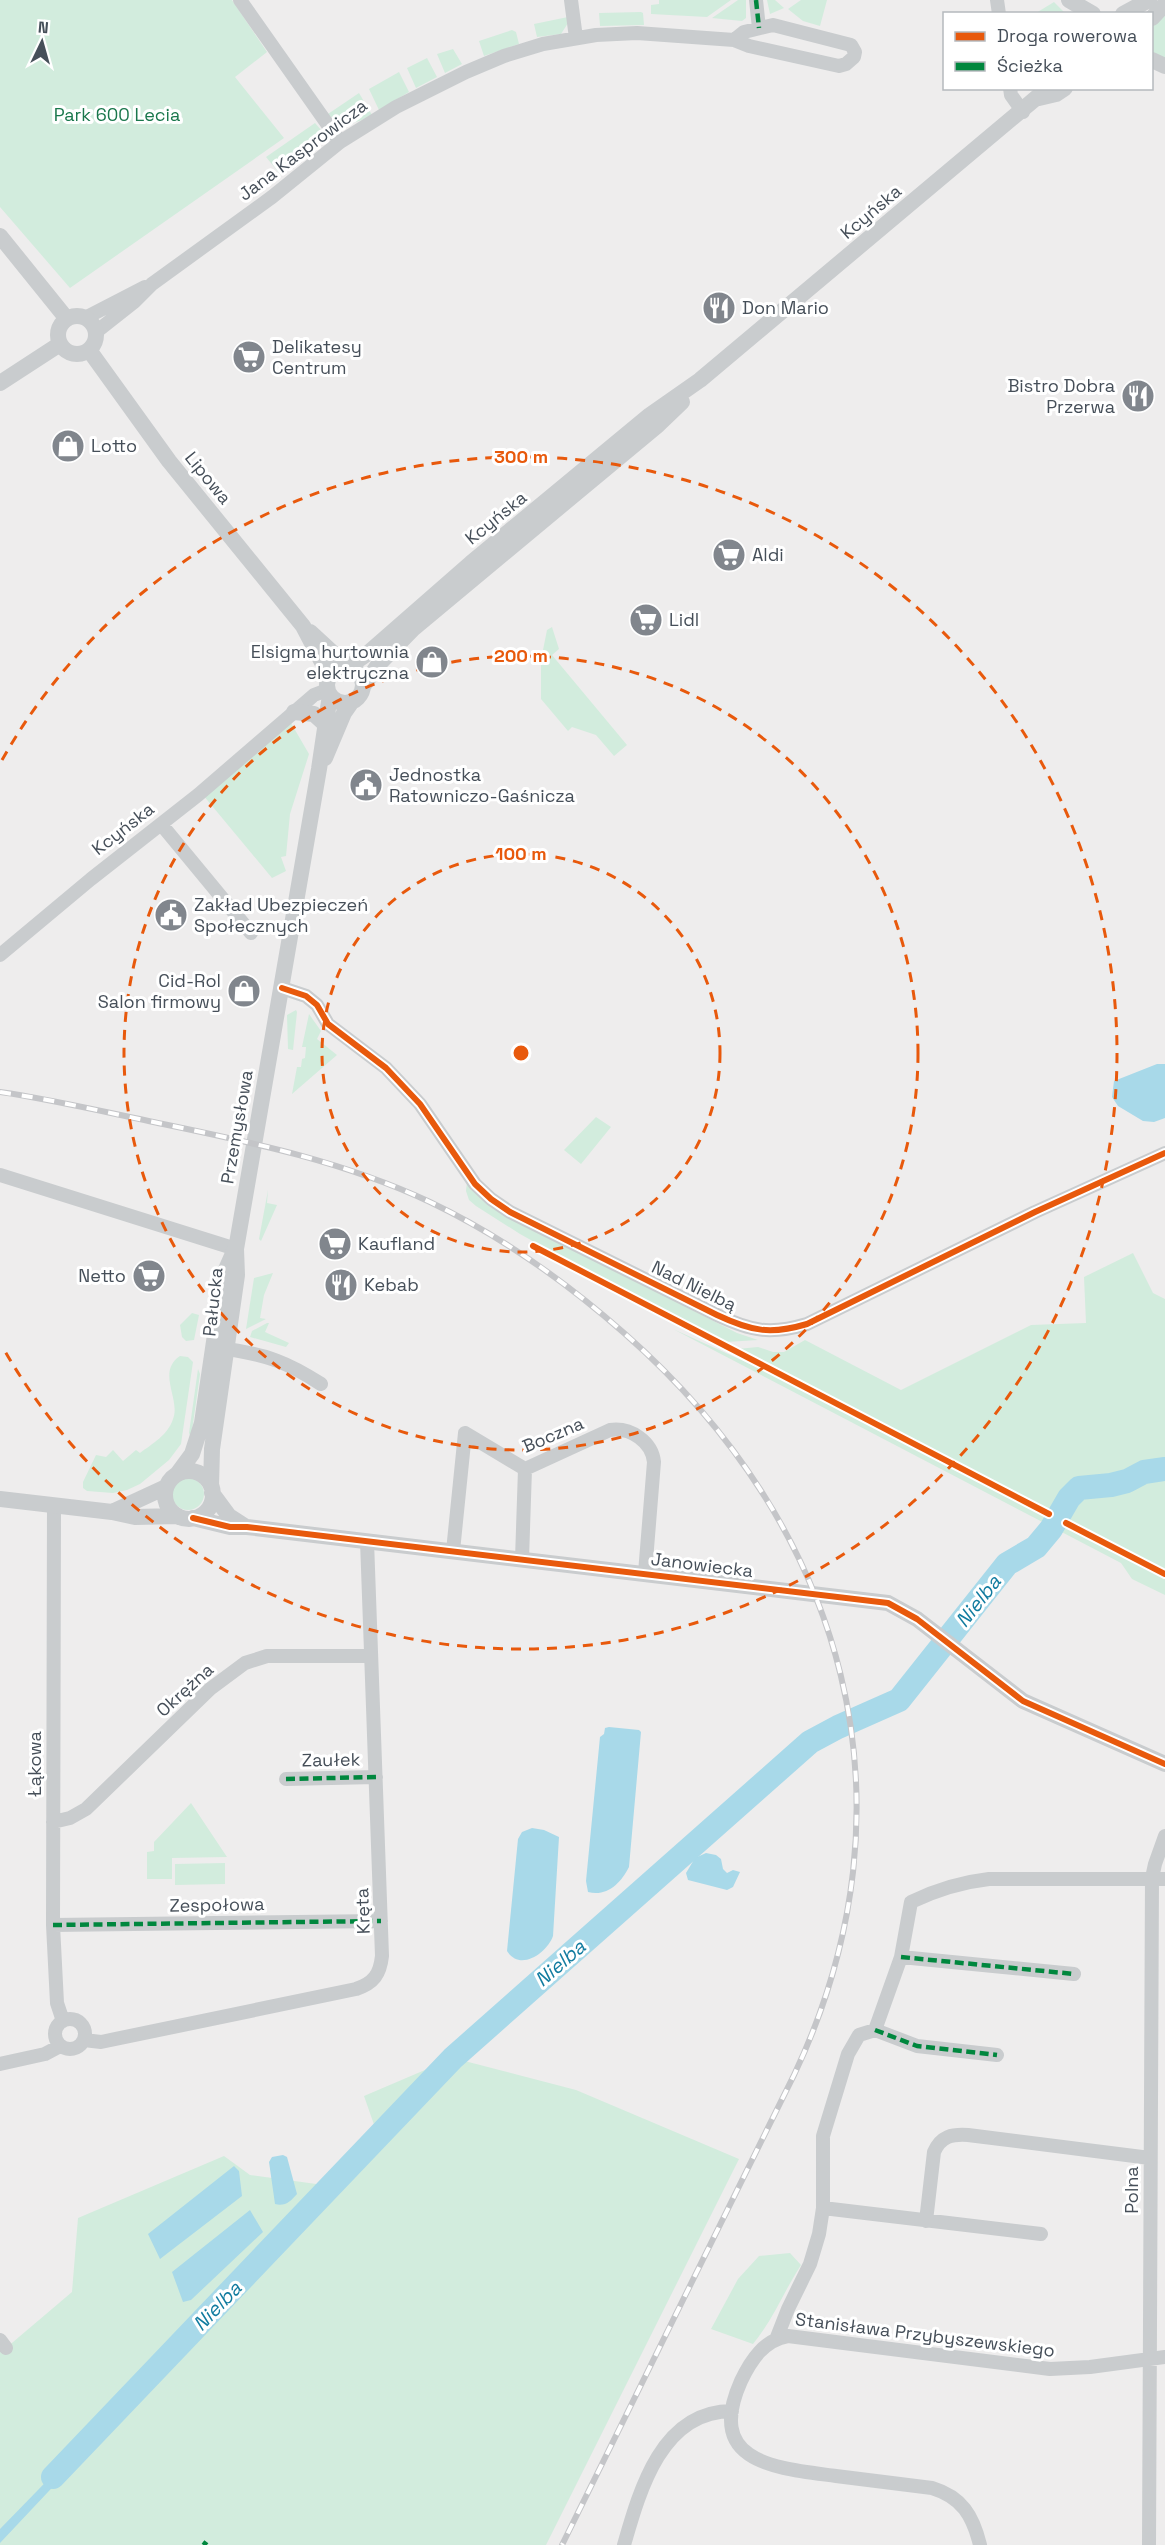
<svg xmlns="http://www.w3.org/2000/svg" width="1165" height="2545" viewBox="0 0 1165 2545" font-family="'Space Grotesk',sans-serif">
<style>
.green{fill:#d2ecdd}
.water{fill:#a8d9e9}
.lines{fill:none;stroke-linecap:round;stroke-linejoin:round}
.river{stroke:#a8d9e9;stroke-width:24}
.minor{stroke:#c9ccce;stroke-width:14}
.tertiary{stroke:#c9ccce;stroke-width:16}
.rail-casing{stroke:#c4c5c8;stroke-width:6}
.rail{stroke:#fff;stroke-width:4;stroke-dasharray:11;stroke-linecap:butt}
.quiet{stroke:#00873e;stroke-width:4.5;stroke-dasharray:9 4.5;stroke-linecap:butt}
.cycleway-casing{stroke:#fff;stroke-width:10}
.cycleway{stroke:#e8590c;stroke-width:6}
.ring{fill:none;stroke:#e8590c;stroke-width:3;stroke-dasharray:10 8}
.labels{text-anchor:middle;stroke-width:6;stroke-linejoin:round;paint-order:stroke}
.park-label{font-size:18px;fill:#1a774c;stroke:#fff}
.street-label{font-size:18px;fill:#464f59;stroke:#fff}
.poi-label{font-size:18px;fill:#464f59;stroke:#fff;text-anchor:start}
.water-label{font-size:20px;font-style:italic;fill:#127ca0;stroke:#fff}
.centre{fill:#e8590c;stroke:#fff;stroke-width:3}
.ring-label{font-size:18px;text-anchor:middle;font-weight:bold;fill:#e8590c;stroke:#fff;stroke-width:6;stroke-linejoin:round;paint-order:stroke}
</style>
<rect width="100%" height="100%" fill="#eeeded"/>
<path class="green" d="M0 0H232L267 52 235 77 284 138 70 288 0 207Z
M659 0H731L707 17 651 14V5L659 4Z
M738 0H746V18L742 21 712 18Z
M767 0H775L784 8 770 14Z
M801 0H827L820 26 803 21 788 9Z
M1054 2 1065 13H1036Z
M1165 11V60L1152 52V24Z
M641 12 643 13 644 25 600 26 599 13Z
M568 17V23L561 34 537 37 534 24Z
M512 30 516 32 519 44 484 56 479 41Z
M453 49 462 64 445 73 437 54Z
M427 58 437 77 416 88 407 68Z
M399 72 409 92 379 110 369 89Z
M359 93 372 115C358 123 341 129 328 114Z
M315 123 322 131 316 149 281 175 266 157Z
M552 627 559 649 552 655 627 745 614 756 596 735 572 727 568 731 541 699V660L547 630Z
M291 723 309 754 290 814 286 856 281 857 286 871 272 878 203 795Z
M296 1010 297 1012 293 1050 288 1049 287 1015Z
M309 1014 321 1031 317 1039 337 1055 292 1094 297 1067H301L302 1059 305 1058 306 1047H302Z
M596 1117 611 1127 581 1164 564 1150Z
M467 1182 616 1271 737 1333 758 1340 726 1342 737 1349 758 1347 773 1352H784L805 1340 901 1390 1031 1325 1086 1323 1084 1277 1133 1253 1153 1293 1165 1299V1595L1132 1579 1121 1563 673 1329 770 1373 520 1234 476 1206 469 1200 466 1191Z
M268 1190 267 1203 277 1205 261 1241 259 1239Z
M273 1273 264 1295 260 1318 266 1319 246 1329 254 1278Z
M192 1313 199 1315 194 1340 186 1341 182 1337 180 1325Z
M267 1323H269L265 1332 289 1343 286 1347 250 1337 252 1331Z
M180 1356 188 1357 193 1362 181 1444 169 1460 140 1484 127 1490 113 1493 87 1491 83 1488V1482L96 1455 106 1457 113 1450 123 1461 136 1450 140 1453C152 1444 168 1435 173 1419 181 1399 156 1372 180 1356Z
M198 1369 200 1374 191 1438 189 1433Z
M172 1494a16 16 0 1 1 32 0a16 16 0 1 1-32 0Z
M191 1803 227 1857 172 1858V1879H147V1852L154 1851V1842Z
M225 1863V1884L175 1885V1864Z
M453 2058 576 2090 739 2159 546 2545H0V2342L6 2348 72 2292 78 2218 224 2156 250 2175 331 2186 378 2136 364 2096Z
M790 2253 801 2265C784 2291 773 2320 753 2344L711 2329 738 2279 759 2256Z"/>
<path class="water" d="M1157 1064H1165V1118L1154 1122 1143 1121 1118 1106 1112 1097 1114 1081Z
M609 1727 639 1730 641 1732 629 1867C621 1883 607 1897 588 1892L586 1881 600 1737 604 1734 605 1728Z
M532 1828 544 1830 559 1837 553 1936C547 1953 520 1972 507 1951L518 1839 522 1832Z
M706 1853 716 1855 721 1859 723 1869 727 1873 733 1870 740 1872 733 1887 727 1890 688 1880 686 1873 695 1858Z
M283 2155 287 2157 297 2194C291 2201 285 2207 275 2204L269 2162 272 2157Z
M234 2166 239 2171 242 2196 160 2259 148 2234Z
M250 2210 263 2232 191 2300 183 2302 172 2272Z
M74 2453 80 2458 0 2543V2529Z"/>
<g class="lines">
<path class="river" d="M53 2477 453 2058 810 1742 838 1727 899 1700 1007 1564 1036 1547 1051 1529 1069 1498 1079 1488 1111 1485 1127 1481 1144 1472 1165 1469"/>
<path class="minor" d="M240 0 340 142
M571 0 576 38
M756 0 759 28
M997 0 999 14
M773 25 851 45 855 52 854 57 846 64 839 66 749 46 734 40 744 32Z
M1010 88 1011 95 1023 112
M85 318 145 287
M96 332 134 302 152 284 272 197 340 142 396 107 466 72 504 56 543 44 596 35 637 33 734 40
M161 824 251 933
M0 955 91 879 198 795 314 695 327 690
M282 988 306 996 317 1005 328 1024 386 1068 420 1104 475 1184 491 1199 510 1212 717 1315C751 1331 770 1335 807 1324L1035 1212 1165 1153
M0 1175 236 1249
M227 1349C267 1355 287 1362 321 1384
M525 1469 610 1430C631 1427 652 1442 654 1462L645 1573
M54 1505 53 1925 57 2003 63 2021
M453 1551 465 1433 525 1469
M522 1559 525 1469
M286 1779 376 1777
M53 1822 70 1818 86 1809 210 1689 245 1663 267 1656H371
M53 1925 381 1921
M901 1957 1074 1974
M55 2034a15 15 0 1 1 30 0a15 15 0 1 1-30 0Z
M875 2030 917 2046 997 2055
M84 2040 101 2042 356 1989C374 1983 380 1974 382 1956L367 1541
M0 2064 45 2054 60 2046
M823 2208 1041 2234
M926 2221 934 2152C941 2136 952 2134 968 2135L1150 2158
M777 2337 788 2309 810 2264 819 2234 823 2208V2136L848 2054 859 2035 875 2030 901 1957 911 1902C936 1890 962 1882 989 1879H1165
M0 2340 6 2348
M624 2545C640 2489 662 2411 732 2411
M980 2545C973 2516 962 2497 932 2488 900 2484 868 2480 836 2476 777 2468 704 2464 741 2381 751 2360 764 2340 788 2336L1050 2369 1090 2367 1165 2357
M1149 2545 1152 1878 1155 1864 1165 1836"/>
<path class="tertiary" d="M1069 0 1093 14
M1123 14 1149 0
M1152 18 1165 4
M1152 60 1165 66
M1039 98 1056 94 1065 88
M0 236 67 319
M58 335a19 19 0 1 1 38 0a19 19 0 1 1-38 0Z
M89 350 169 461 303 626 324 666 327 679
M0 383 60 344
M310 632 348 667
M327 685a18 18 0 1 1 36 0a18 18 0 1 1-36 0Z
M348 667 367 654 471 563 650 415 700 380 1048 88
M364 685 378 665 414 628 658 425 682 402
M294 712 314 714 326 725
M325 758 344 713 351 703
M165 1495a24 24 0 1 1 48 0a24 24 0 1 1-48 0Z
M178 1473 192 1454 202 1423 224 1274 235 1249
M211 1486 212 1449 237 1275 236 1249 319 769 330 695
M212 1493 229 1516 246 1527
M0 1499 112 1512 135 1517 178 1516
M112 1512 166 1487
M193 1518 230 1527H247L888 1603 917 1619 1023 1701 1165 1764"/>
<g class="rail-casing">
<path id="rail" d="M0 1092C55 1100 109 1113 163 1124 255 1143 345 1162 430 1202 501 1236 565 1281 624 1333 846 1528 923 1802 794 2075L562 2545"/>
</g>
<use href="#rail" class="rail"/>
<path class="quiet" d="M756 0 759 28
M286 1779 376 1777
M53 1925 381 1921
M901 1957 1074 1974
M875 2030 917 2046 997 2055
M203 2542 207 2545"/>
<g class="cycleway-casing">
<path id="cycleway" d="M282 988 306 996 317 1005 328 1024 386 1068 420 1104 475 1184 491 1199 510 1212 717 1315C751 1331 770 1335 807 1324L1035 1212 1165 1153
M533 1246 1049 1514
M193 1518 230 1527H247L888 1603 917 1619 1023 1701 1165 1764
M1066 1523 1165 1574"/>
</g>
<use href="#cycleway" class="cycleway"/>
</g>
<g class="ring">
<circle cx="521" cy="1053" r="199"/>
<circle cx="521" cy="1053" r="397"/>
<path d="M2 760A596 596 0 1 1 2 1346"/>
</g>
<defs>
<g id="restaurant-disc" transform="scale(1.725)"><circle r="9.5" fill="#81868d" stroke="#fff"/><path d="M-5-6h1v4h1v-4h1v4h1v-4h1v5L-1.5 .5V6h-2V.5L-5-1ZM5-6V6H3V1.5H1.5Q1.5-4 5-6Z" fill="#fff"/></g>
<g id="supermarket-disc" transform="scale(1.725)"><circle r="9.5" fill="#81868d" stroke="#fff"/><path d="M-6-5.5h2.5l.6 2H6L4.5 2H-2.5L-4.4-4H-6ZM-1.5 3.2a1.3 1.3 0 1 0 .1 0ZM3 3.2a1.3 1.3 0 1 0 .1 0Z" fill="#fff"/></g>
<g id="shop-disc" transform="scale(1.725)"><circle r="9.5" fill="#81868d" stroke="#fff"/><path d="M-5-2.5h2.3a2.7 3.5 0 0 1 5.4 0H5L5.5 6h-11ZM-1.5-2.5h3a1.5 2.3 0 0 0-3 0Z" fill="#fff"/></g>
<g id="civic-disc" transform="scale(1.725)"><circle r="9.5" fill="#81868d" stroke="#fff"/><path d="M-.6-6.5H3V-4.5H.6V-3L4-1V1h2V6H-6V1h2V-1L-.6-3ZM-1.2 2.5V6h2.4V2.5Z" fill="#fff"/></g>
</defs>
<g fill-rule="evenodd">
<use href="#restaurant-disc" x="719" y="308"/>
<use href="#supermarket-disc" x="249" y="357"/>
<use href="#restaurant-disc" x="1138" y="396"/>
<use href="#shop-disc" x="68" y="446"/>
<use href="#supermarket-disc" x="729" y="555"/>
<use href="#supermarket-disc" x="646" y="620"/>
<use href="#shop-disc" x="432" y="662"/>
<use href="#civic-disc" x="366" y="785"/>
<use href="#civic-disc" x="171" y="915"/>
<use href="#shop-disc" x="244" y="991"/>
<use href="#supermarket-disc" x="335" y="1244"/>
<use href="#supermarket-disc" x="149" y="1276"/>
<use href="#restaurant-disc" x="341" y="1285"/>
</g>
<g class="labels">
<g class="park-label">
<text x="117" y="121">Park 600 Lecia</text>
</g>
<g class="street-label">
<text transform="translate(303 150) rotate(-37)" y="6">Jana Kasprowicza</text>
<text transform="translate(871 212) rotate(-40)" y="6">Kcyńska</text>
<text transform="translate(208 478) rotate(51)" y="6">Lipowa</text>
<text transform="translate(496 518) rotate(-39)" y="6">Kcyńska</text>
<text transform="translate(123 829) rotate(-38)" y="6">Kcyńska</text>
<text transform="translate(237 1127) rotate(-80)" y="6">Przemysłowa</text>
<text transform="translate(694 1286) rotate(26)" y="6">Nad Nielbą</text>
<text transform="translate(213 1302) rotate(-84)" y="6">Pałucka</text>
<text transform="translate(553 1435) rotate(-23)" y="6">Boczna</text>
<text transform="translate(702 1565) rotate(7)" y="6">Janowiecka</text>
<text transform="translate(185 1690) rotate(-42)" y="6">Okrężna</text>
<text transform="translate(331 1760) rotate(-1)" y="6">Zaułek</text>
<text transform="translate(35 1764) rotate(-90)" y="6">Łąkowa</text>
<text transform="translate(217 1905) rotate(-1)" y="6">Zespołowa</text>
<text transform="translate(363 1911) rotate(-92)" y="6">Kręta</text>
<text transform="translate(1132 2190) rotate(-90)" y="6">Polna</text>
<text transform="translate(925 2335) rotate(7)" y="6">Stanisława Przybyszewskiego</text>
</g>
<g class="poi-label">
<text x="742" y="314">Don Mario</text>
<text x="272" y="353">Delikatesy<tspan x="272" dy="21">Centrum</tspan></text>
<text x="1115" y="392" text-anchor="end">Bistro Dobra<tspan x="1115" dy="21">Przerwa</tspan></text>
<text x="91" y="452">Lotto</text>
<text x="752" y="561">Aldi</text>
<text x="669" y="626">Lidl</text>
<text x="409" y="658" text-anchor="end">Elsigma hurtownia<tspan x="409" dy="21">elektryczna</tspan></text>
<text x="389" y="781">Jednostka<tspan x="389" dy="21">Ratowniczo-Gaśnicza</tspan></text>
<text x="194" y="911">Zakład Ubezpieczeń<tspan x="194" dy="21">Społecznych</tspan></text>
<text x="221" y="987" text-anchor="end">Cid-Rol<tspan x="221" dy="21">Salon firmowy</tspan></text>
<text x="358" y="1250">Kaufland</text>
<text x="126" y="1282" text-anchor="end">Netto</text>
<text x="364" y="1291">Kebab</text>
</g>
<g class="water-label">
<text transform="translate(978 1601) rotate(-52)" y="7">Nielba</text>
<text transform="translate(560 1963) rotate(-41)" y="7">Nielba</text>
<text transform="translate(217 2306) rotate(-46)" y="7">Nielba</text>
</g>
</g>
<circle cx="521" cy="1053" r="9" class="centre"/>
<g class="ring-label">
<text x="521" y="463">300 m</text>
<text x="521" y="662">200 m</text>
<text x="521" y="860">100 m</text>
</g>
<rect x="943" y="12" width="210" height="78" fill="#ffffff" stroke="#b5b9bd" stroke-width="1.5"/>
<rect x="955" y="32" width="30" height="9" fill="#e8590c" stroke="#b5b9bd" stroke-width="1.5"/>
<text x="997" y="42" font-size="18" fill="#464f59">Droga rowerowa</text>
<rect x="955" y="62" width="30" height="9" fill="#00873e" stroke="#b5b9bd" stroke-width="1.5"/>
<text x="997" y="72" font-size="18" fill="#464f59">Ścieżka</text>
<g transform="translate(42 42) rotate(5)" stroke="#ffffff" stroke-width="4.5" paint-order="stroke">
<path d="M0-4.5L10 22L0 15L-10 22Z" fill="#464f59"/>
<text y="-9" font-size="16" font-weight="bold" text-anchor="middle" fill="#464f59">N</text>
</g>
</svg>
